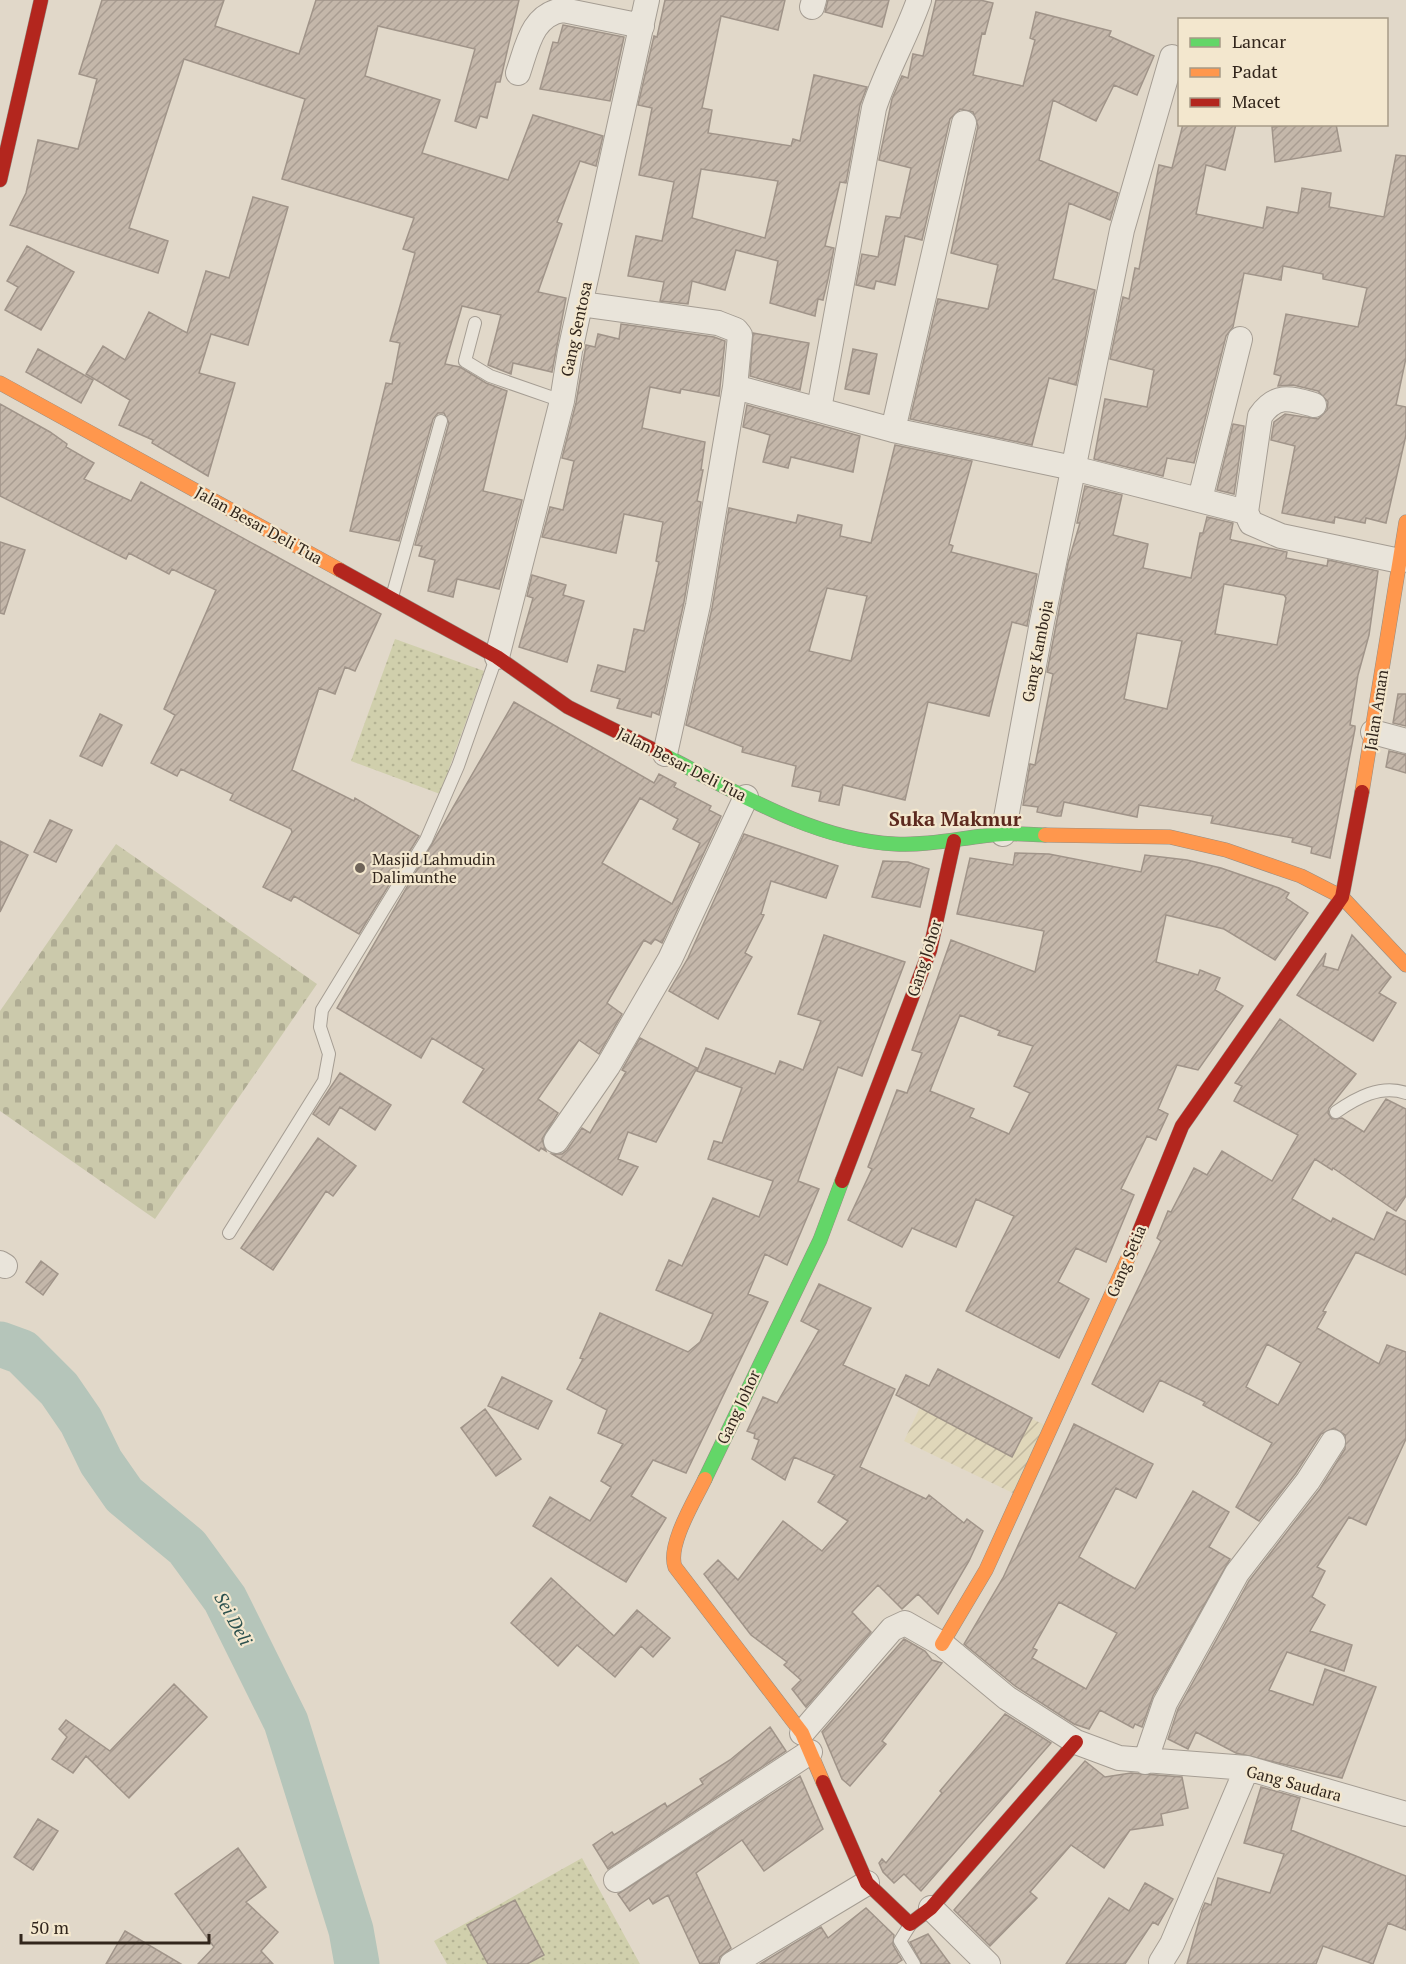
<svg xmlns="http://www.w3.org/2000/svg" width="1406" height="1964" viewBox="0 0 1406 1964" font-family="'PT Serif',serif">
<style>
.farmland{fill:url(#farmland-furrows)}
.grass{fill:url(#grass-dots)}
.cemetery{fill:url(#cemetery-stones)}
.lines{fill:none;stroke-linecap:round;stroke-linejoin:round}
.river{stroke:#b5c5ba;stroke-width:45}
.building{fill:url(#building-hatch);stroke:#a09489;stroke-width:1.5;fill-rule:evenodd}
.lane-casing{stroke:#a59d93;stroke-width:14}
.street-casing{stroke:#a59d93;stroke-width:26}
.fast-casing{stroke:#958d83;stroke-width:15}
.slow-casing{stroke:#958d83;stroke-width:15}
.jam-casing{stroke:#958d83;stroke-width:15}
.lane{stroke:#e9e4da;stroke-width:12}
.street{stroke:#e9e4da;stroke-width:24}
.fast{stroke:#63d668;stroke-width:14}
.slow{stroke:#ff974d;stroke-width:14}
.jam{stroke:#b3261e;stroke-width:14}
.poi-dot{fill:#6f6459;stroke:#f3e7ce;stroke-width:2}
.labels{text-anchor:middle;stroke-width:4.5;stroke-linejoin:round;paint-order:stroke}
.street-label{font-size:16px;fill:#32261c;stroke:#f3e7ce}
.poi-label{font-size:16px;fill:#32261c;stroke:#f3e7ce;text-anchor:start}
.water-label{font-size:18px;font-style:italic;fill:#2c514e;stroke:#f3e7ce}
.quarter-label{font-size:20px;font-weight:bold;fill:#5c291e;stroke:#f3e7ce}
</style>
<defs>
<pattern id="farmland-furrows" width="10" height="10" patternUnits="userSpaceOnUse" patternTransform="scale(1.5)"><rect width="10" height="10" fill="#e0d7ba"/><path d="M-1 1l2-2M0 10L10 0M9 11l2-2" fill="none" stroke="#c1b89f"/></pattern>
<pattern id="grass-dots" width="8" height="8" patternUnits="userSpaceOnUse" patternTransform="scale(1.5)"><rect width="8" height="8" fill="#d0cfac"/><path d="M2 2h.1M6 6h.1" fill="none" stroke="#b3b293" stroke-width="1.8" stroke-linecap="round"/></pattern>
<pattern id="cemetery-stones" width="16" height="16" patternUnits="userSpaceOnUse" patternTransform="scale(1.5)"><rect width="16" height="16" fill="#cbc9ab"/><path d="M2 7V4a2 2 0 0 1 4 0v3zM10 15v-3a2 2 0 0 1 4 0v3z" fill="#afac93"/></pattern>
<pattern id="building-hatch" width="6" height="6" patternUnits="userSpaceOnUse" patternTransform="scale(1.5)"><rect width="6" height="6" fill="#c4b7aa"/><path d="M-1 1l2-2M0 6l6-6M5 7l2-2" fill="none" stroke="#a99d92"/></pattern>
</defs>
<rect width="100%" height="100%" fill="#e1d8c9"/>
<path class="farmland" d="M936 1373 1049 1427 1017 1495 904 1441Z"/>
<path class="grass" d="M395 639 484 671 440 794 351 761Z
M582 1858 640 1964H447L434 1941Z"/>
<path class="cemetery" d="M116 844 317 984 155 1219 0 1111V1011Z"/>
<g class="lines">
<path class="river" d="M0 1344 22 1352 59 1389 81 1421 101 1462 124 1495 187 1547 225 1599 286 1722 351 1930 357 1964"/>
</g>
<path class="building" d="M102 0H224L215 26 299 54 316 0H519L500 82H496L487 118 480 116 476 128 455 121 475 49 378 26 365 76 440 100 422 153 508 180 533 115 603 136 596 166 580 161 557 222 562 224 538 292 566 298 552 372 513 363 511 374 488 365 501 315 462 306 445 364 460 367 486 383 507 391 483 491 522 500 499 589 457 579 453 597 428 591 435 560 419 556 422 546 415 545 449 423 444 413H438L433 419 399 541 350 531 386 383 392 384 400 343 390 341 415 253 403 249 414 218 282 179 305 99 184 59 129 228 168 241 158 273 10 225 26 193 38 140 78 149 97 79 79 74Z
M665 0H785L778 30 721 16 702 108 712 110 708 133 791 146 793 139 800 141 814 75 867 87 860 105 846 183 840 182 825 246 834 248 828 279 823 300 818 299 815 316 770 303 778 261 736 250 725 290 692 281 688 304 660 301 664 282 628 276 636 236 662 241 674 182 639 175 652 108 638 105 654 36 657 37ZM701 169 778 181 765 238 692 218Z
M828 0H889L882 27 825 12Z
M936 0H980L993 3 985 34 982 33 973 75 1023 86 1035 40 1030 38 1036 12 1111 31 1109 36 1154 56 1137 95 1114 85 1096 121 1053 100 1039 160 1118 193 1110 220 1069 203 1053 279 1095 290 1076 385 1049 378 1032 445 910 419 938 299 988 309 998 265 951 253 978 126 973 112 960 109 950 119 922 240 905 236 895 285 876 281 874 289 856 285 862 254 878 257 886 216 900 218 911 168 879 160 892 99 902 76 908 78 913 54 923 56Z
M563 25 624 37 610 101 540 89 553 42 558 43Z
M1183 124H1236L1225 170 1206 165 1196 214 1263 228 1267 207 1298 213 1302 188 1331 193 1329 207 1384 217 1396 155 1406 156V358L1396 405 1406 407V435L1386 523 1366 518 1365 523 1335 517 1334 523 1282 513 1295 446 1271 440 1274 422 1285 414 1318 419 1327 410 1328 402 1318 391 1293 385 1278 386 1281 376 1274 374 1286 314 1358 327 1367 288 1323 279V274L1283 266 1281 280 1244 273 1233 327 1226 336 1194 463 1167 458 1163 476 1094 459 1105 399 1147 407 1154 370 1110 359 1123 297 1129 299 1135 268 1139 269 1159 165 1172 168Z
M1300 124H1336L1341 151 1275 162 1272 127Z
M253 197 288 207 248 345 211 334 199 373 235 383 208 476 152 443 153 440 119 425 130 400 86 374 103 346 125 360 149 312 187 333 206 271 229 278Z
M27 246 74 272 41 330 5 310 18 287 7 281Z
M621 324 714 337 725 341 719 396 681 389 680 393 650 387 642 428 705 442 701 470H703L697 501 701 502 684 602 659 715 652 712 651 717 617 708 620 699 591 691 598 665 625 672 634 629 644 631 659 562 656 561 663 522 624 514 616 553 542 537 550 507 563 510 574 461 562 458 576 403 586 345 595 347 598 334 619 339Z
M753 333 809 343 800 390 750 376Z
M38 349 93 380 81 403 26 372Z
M853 349 877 354 869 394 845 389Z
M0 404 50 432 67 444 66 447 94 463 84 479 131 501 141 482 381 614 355 671 345 667 335 694 319 688 292 770 354 801 355 798 419 836 359 934 294 896 291 901 263 887 292 832 291 829 230 800 233 794 181 769 177 776 151 763 175 715 164 709 216 590 172 569 169 574 129 553 126 559 0 496Z
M747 405 860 436 853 472 791 457 788 468 763 462 770 435 743 427Z
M1233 424 1244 426 1234 494 1217 490Z
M895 445 972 461 949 544 953 546 951 552 1037 574 1027 626 1012 622 989 716 928 702 905 800 843 785 839 805 819 801 821 792 792 786 796 766 742 752 743 747 686 725 712 608 729 508 796 523 798 515 842 525 840 536 871 543ZM827 588 867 596 851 661 809 651Z
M1085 486 1122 495 1113 535 1148 544 1143 568 1191 578 1200 533H1203L1207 517 1233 523 1230 539 1232 540 1287 552 1286 558 1327 566 1328 560 1378 571 1369 635 1358 675 1350 725 1355 726V729L1330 858 1311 853 1312 847 1292 842 1293 838 1211 823 1213 816 1139 805 1137 817 1064 802 1061 816H1056L1037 812 1038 807 1023 805 1030 764 1035 765 1053 674 1047 672 1068 563 1080 523H1077ZM1224 584 1284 595 1286 598 1277 645 1215 634ZM1137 633 1182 641 1167 709 1124 699Z
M0 542 25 550 4 614 0 613Z
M532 575 566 585 563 595 584 601 567 662 519 647 533 598 527 596Z
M1398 694H1406V726L1393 723Z
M514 702 654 783 659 774 676 783 674 787 711 806 709 810 721 816 662 943 655 939 651 944 644 940 607 1003 622 1014 599 1054 579 1040 538 1099 558 1113 542 1139 546 1151 541 1148 539 1151 463 1102 484 1069 432 1038 421 1058 337 1008ZM640 798 678 819 673 829 700 843 672 904 602 863Z
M100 714 122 725 102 766 80 756Z
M1389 751 1406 755V773L1386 767Z
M50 820 72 830 56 862 34 852Z
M744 834 838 866 826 898 771 881 761 914 764 915 745 953 752 957 718 1019 669 991 688 958Z
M0 841 28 855 0 912Z
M1015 853 1049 854 1141 872 1145 855 1187 860 1221 868 1279 888 1289 893 1286 898 1308 913 1275 960 1224 929 1166 915 1156 962 1198 975 1200 970 1220 978 1215 990 1243 1006 1198 1070 1177 1065 1158 1109 1168 1114 1156 1140 1147 1136 1121 1189 1134 1195 1106 1262 1076 1248 1058 1282 1089 1299 1059 1358 966 1311 1014 1216 976 1199 956 1247 912 1228 902 1247 848 1220 872 1169 868 1167 897 1090 907 1093 922 1053 912 1050 951 940 1035 972 1044 931 957 914 970 858 1013 865ZM960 1015 1000 1031 998 1035 1033 1046 1014 1086 1030 1093 1009 1134 970 1117 974 1109 930 1091Z
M883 861 908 862 929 869 920 907 872 897Z
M824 935 905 962 862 1076 838 1067 798 1181 819 1189 787 1265 765 1254 748 1294 768 1302 686 1473 653 1460 631 1496 666 1518 626 1582 533 1526 550 1497 590 1521 611 1487 601 1481 623 1444 598 1433 607 1410 567 1389 583 1359 580 1358 600 1313 688 1352 700 1342 713 1314 656 1290 669 1260 682 1266 713 1198 759 1217 773 1181 708 1159 714 1141 722 1143 742 1088 697 1071 706 1048 775 1074 780 1061 803 1070 821 1021 798 1014Z
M1352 935 1391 977 1379 993 1396 1003 1373 1041 1297 995 1326 953 1323 966 1338 970Z
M1280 1019 1356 1074 1329 1108 1328 1113 1332 1119 1342 1118 1364 1132 1386 1099 1406 1109V1196L1396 1211 1333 1168 1332 1170 1315 1159 1292 1199 1331 1222 1333 1218 1374 1240 1387 1212 1406 1221V1275L1356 1252 1323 1311 1326 1312 1317 1328 1379 1364 1387 1345 1406 1352V1439L1366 1525 1349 1517 1317 1567 1325 1571 1312 1597 1325 1605 1310 1631 1352 1645 1344 1671 1287 1652 1269 1690 1313 1705 1325 1669 1376 1687 1342 1778 1236 1753 1196 1732 1188 1749 1168 1739 1178 1709 1249 1581 1320 1489 1345 1449V1435L1334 1428 1321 1434 1296 1473 1259 1521 1236 1507 1272 1443 1203 1405 1205 1402 1160 1380 1143 1412 1092 1384 1161 1241 1157 1238 1168 1211 1171 1212 1194 1168 1207 1175 1222 1151 1272 1181 1298 1135 1234 1101 1242 1086 1235 1083ZM1267 1344 1301 1363 1278 1405 1246 1387Z
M640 1038 697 1068 656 1142 628 1132 618 1159 638 1167 622 1195 552 1154H562L567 1150 582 1128 590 1133 626 1072 622 1070Z
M340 1073 391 1105 375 1130 340 1107 329 1125 313 1114Z
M318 1138 356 1166 333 1196 326 1191 273 1270 241 1248Z
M41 1261 58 1274 43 1295 26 1282Z
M819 1284 871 1308 843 1365 895 1389 860 1467 926 1499 929 1495 964 1523 967 1519 983 1531 969 1561 938 1614 918 1594 902 1609 878 1585 852 1612 871 1632 806 1707 792 1689 801 1680 784 1665 787 1662 751 1635 704 1574 718 1560 738 1580 783 1521 822 1551 848 1521 818 1502 835 1475 794 1457 785 1480 752 1459 759 1440 754 1438 755 1434 747 1431 763 1397 777 1403 819 1330 801 1321Z
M938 1369 1032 1418 1012 1457 896 1395 906 1375 929 1386Z
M502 1377 552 1401 538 1429 488 1406Z
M485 1409 521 1459 496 1476 461 1428Z
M1074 1424 1153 1464 1136 1498 1116 1488 1079 1557 1113 1577 1135 1589 1193 1491 1229 1512 1209 1547 1230 1559 1153 1696 1142 1727 1135 1724 1133 1728 1100 1710 1089 1729 1074 1724 1015 1686 964 1644 1003 1578ZM1059 1602 1117 1633 1086 1689 1032 1658 1037 1650 1033 1648Z
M551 1578 614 1636 637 1610 670 1638 653 1657 641 1646 615 1677 577 1645 558 1666 511 1623Z
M904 1639 925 1651 932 1660 942 1663 882 1741 886 1744 850 1786 842 1779 822 1732Z
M174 1684 207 1717 129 1798 86 1756 73 1773 52 1759 67 1737 59 1729 66 1720 110 1751Z
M1005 1714 1051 1743 921 1891 904 1874 894 1883 883 1872 879 1863 882 1859 886 1863 942 1793 940 1791Z
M770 1727 786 1751 608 1869 593 1845 612 1832 614 1835 665 1803 667 1807 703 1784 700 1779 730 1760Z
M1085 1761 1105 1777 1131 1773 1182 1777 1188 1808 1161 1814 1163 1825 1130 1830 1104 1868 1071 1845 1030 1892 1037 1898 990 1946 954 1910Z
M800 1776 823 1829 764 1871 742 1840 696 1873 731 1948 720 1957 718 1963 700 1964 668 1895 653 1904 649 1898 630 1911 618 1894Z
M1261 1787 1300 1798 1291 1830 1406 1876V1930L1388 1923 1373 1964 1323 1946 1316 1964H1187L1202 1910 1205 1903 1211 1905 1218 1878 1270 1893 1284 1854 1244 1843Z
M38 1819 58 1831 33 1870 14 1857Z
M238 1848 266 1887 246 1902 278 1932 261 1951 273 1964H198L214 1947 175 1894Z
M1145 1883 1173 1899 1158 1925 1153 1922 1125 1964H1066L1109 1898 1129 1911Z
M515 1900 544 1955 527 1964H488L467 1925Z
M866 1908 894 1935 893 1945 902 1960 896 1964H760L821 1927 828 1938Z
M125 1931 181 1964H106Z
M928 1934 950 1964H922L910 1942Z"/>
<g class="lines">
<g class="lane-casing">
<path id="lane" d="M475 323 465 361 490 376 562 401
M392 597 441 421
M1336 1112C1356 1098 1381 1084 1406 1093
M229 1233 324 1081 329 1054 320 1027 322 1010 426 840 458 766 496 658
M910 1925 900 1941 914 1964"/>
</g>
<g class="street-casing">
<path id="street" d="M812 7 814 0
M518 73C527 47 532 14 563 10L642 26
M581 304 718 323 736 330 740 335 735 387 698 605 665 754
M735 387 893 430 1073 468 1246 512 1251 523 1281 536 1400 561
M819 409 874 108C886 71 906 37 919 0
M893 430 964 123
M1200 499 1240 339
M1246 512 1260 416C1276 393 1290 398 1314 405
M497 657 562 401 570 351 647 0
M1373 732 1406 741
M1003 834 1042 622 1122 230 1172 57
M556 1141 608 1066 670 959 746 797
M0 1263 5 1266
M802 1733 892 1629 905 1623 942 1644 1007 1698 1076 1742 1119 1758 1247 1768 1406 1814
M1145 1762 1165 1703 1237 1573 1308 1481 1333 1442
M616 1880 810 1752
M931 1908 988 1964
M1161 1962 1172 1944 1247 1768
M732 1964 867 1883"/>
</g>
<g class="fast-casing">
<path id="fast" d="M666 756C736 792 814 840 895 844 932 846 968 836 1004 834 1018 833 1031 835 1045 835
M705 1479 820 1240 842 1181"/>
</g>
<g class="slow-casing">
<path id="slow" d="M0 383 340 570
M1362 792 1406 522
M1045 835 1170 837 1226 850 1301 876 1342 897 1406 965
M705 1479C695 1500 667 1545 675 1567L802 1733 823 1782
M942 1644 986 1570 1133 1247"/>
</g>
<g class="jam-casing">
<path id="jam" d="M0 180 41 0
M340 570 497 657 568 707 666 756
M842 1181 930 950 954 841
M1133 1247 1182 1126 1342 897 1362 792
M823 1782 867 1883 910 1924 931 1908 1076 1742"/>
</g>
<use href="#lane" class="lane"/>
<use href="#street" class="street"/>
<use href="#fast" class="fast"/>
<use href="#slow" class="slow"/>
<use href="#jam" class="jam"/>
</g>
<circle class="poi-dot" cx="360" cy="868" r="6"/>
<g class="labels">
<g class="street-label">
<text transform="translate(576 329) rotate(-78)" y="6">Gang Sentosa</text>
<text transform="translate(259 525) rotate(29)" y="6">Jalan Besar Deli Tua</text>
<text transform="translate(1037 651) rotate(-79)" y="6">Gang Kamboja</text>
<text transform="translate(1376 710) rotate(-81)" y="6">Jalan Aman</text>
<text transform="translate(682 764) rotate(27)" y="6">Jalan Besar Deli Tua</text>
<text transform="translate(924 958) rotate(-72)" y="6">Gang Johor</text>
<text transform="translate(1126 1261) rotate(-67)" y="6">Gang Setia</text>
<text transform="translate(738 1407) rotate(-65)" y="6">Gang Johor</text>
<text transform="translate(1294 1783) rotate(15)" y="6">Gang Saudara</text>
</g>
<g class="poi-label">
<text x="372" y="865">Masjid Lahmudin<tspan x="372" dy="18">Dalimunthe</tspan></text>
</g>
<g class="water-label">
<text transform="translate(233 1619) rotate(61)" y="6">Sei Deli</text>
</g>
<g class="quarter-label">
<text x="955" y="826">Suka Makmur</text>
</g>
</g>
<rect x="1178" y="18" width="210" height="108" fill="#f3e7ce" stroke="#a69a87" stroke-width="1.5"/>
<rect x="1190" y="38" width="30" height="9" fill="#63d668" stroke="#a69a87" stroke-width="1.5"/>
<text x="1232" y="48" font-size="18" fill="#32261c">Lancar</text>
<rect x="1190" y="68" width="30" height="9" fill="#ff974d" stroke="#a69a87" stroke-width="1.5"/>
<text x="1232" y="78" font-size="18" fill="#32261c">Padat</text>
<rect x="1190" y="98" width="30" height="9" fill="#b3261e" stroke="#a69a87" stroke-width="1.5"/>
<text x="1232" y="108" font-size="18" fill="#32261c">Macet</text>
<path d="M21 1934v9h188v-9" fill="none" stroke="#32261c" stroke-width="3"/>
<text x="30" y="1934" font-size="18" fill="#32261c" stroke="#f3e7ce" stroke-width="4.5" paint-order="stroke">50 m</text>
</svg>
